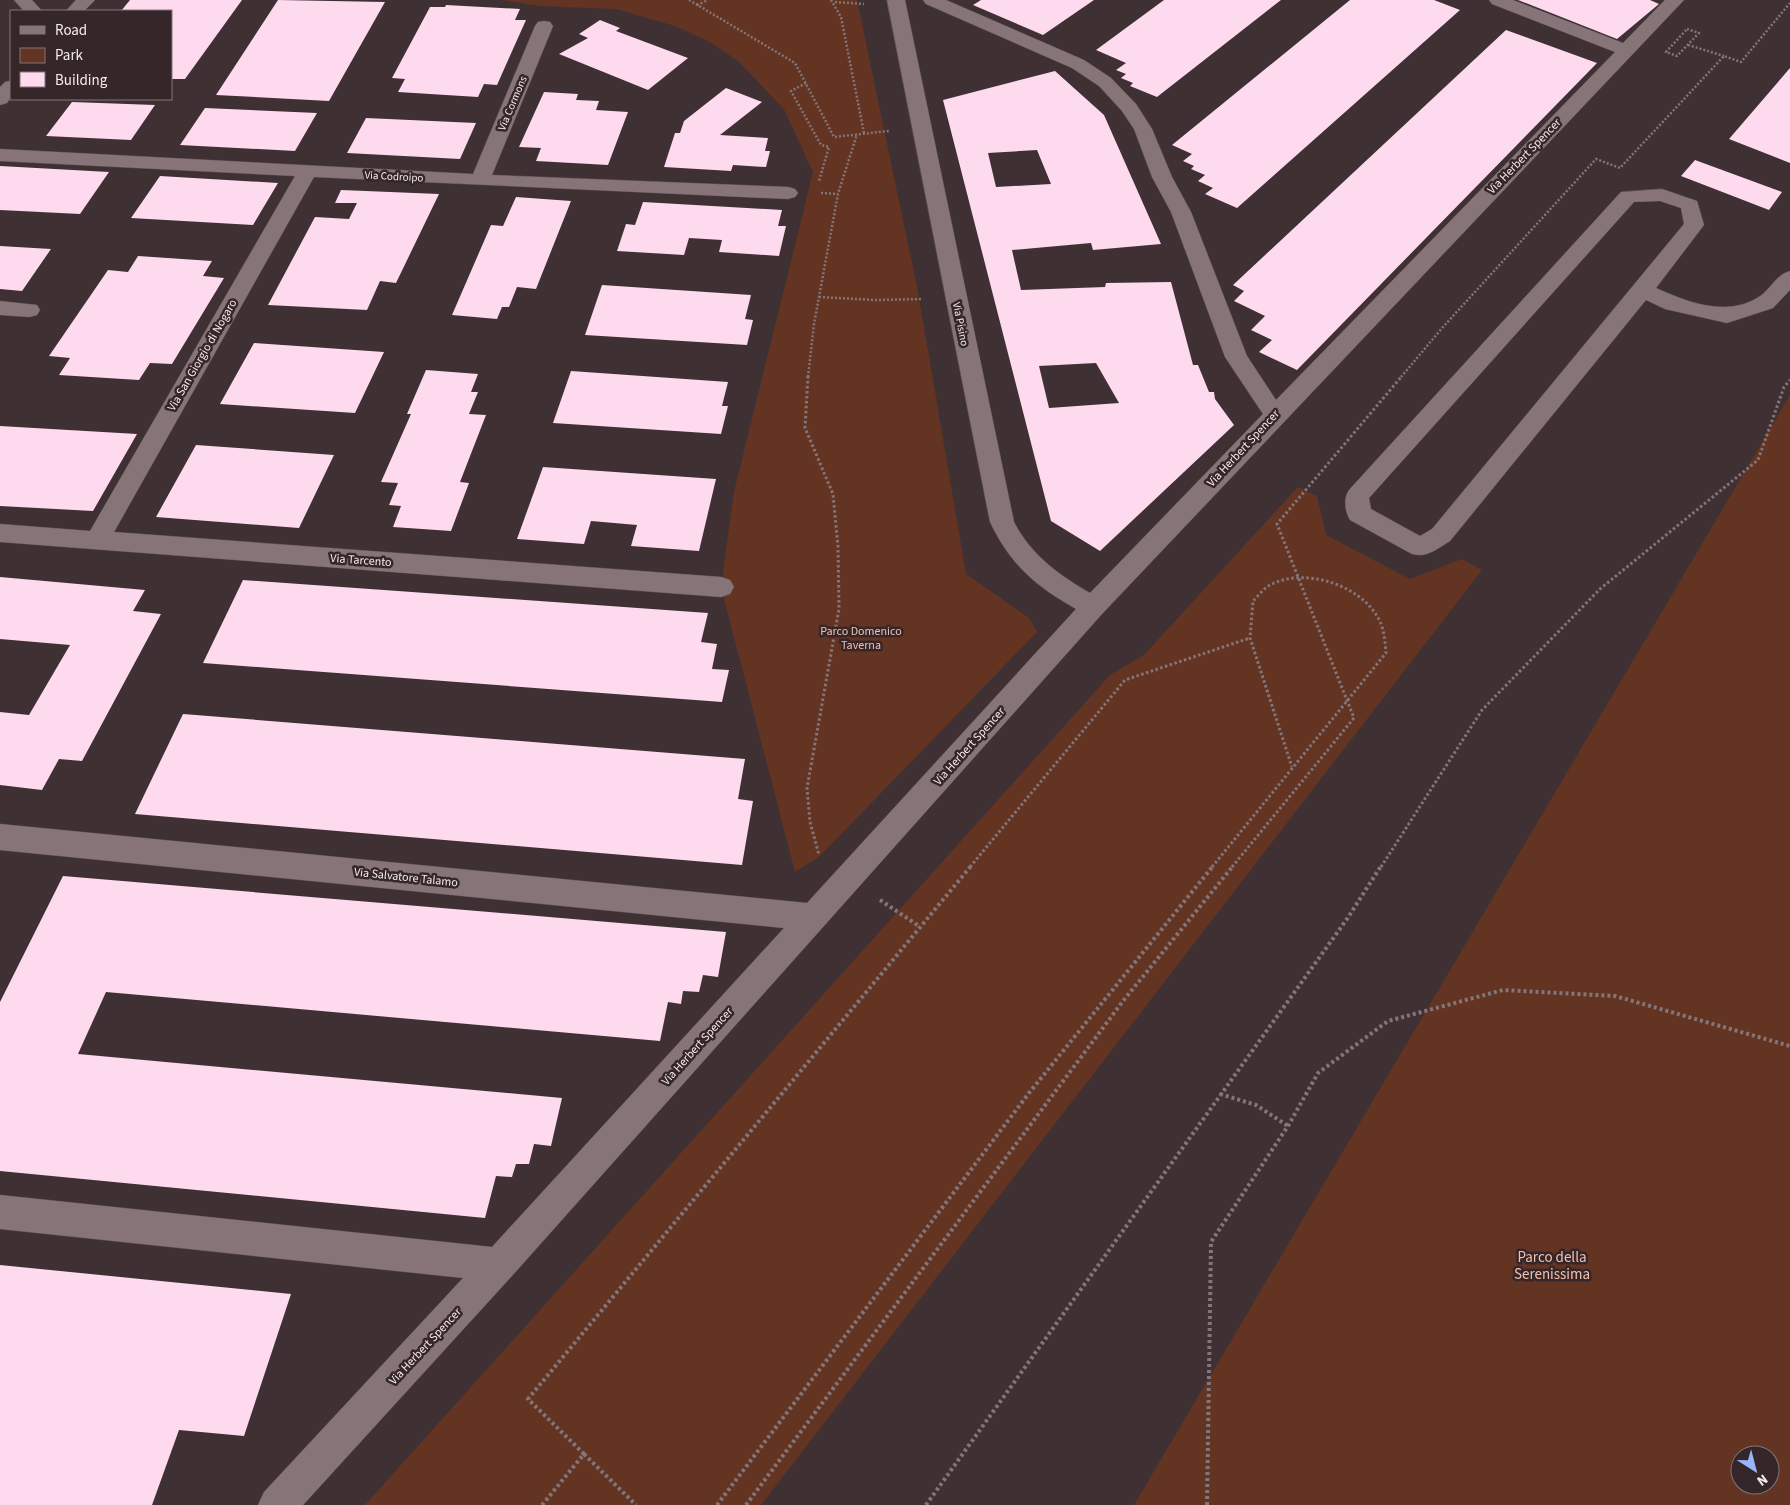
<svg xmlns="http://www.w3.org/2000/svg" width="1790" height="1505" viewBox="0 0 1790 1505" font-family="'Source Sans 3',sans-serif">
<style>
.green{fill:#643422;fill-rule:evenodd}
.building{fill:#fedaee;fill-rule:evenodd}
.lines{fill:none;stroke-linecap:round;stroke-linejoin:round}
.minor-casing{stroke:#5c4f52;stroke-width:1}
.path-far2{stroke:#837579;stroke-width:2.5;stroke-dasharray:2 2;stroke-linecap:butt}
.path-far1{stroke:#837579;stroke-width:3;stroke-dasharray:2.5 2.5;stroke-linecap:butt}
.path{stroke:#837579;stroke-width:4;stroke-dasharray:3 3;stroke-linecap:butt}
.minor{fill:#867478;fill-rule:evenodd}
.labels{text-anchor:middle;stroke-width:5;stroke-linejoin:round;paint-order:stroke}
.far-street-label{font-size:11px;fill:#f5ebed;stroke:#35262a}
.street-label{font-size:12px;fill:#f5ebed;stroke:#35262a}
.park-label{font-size:12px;fill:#f4c0ad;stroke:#35262a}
.near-park-label{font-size:15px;fill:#f4c0ad;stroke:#35262a}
</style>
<rect width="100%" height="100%" fill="#3f3034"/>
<path class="green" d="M502 0H857L918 292 966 574 1029 618 1037 632 819 857 795 872 721 587 734 492 813 172 784 109 738 61 710 42 675 26 616 9 539 6Z
M1790 395V1505H1134ZM1740 1455H1770V1485H1740Z
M1298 487 1317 496 1326 535 1410 579 1462 559 1482 570 761 1505H365L1110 675 1144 655Z"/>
<path class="building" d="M130 0H242L185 79H171V11H121Z
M278 0 385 2 329 101 216 95Z
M981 0H1094L1043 35 973 5Z
M1164 0H1281L1157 97 1130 86 1133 83 1121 78 1126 74 1116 70 1126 63 1096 50Z
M1350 0H1434L1460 10 1237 208 1205 194 1213 188 1198 181 1205 175 1191 169 1194 166 1183 161 1192 154 1172 145Z
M1518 0H1650L1659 4 1617 39Z
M446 5 520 9 515 20H526L497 85 484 84 478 97 398 92 405 79 392 78 430 7H445Z
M600 20 620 28 616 31 688 58 648 90 559 54 588 38 579 34Z
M1506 30 1597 63 1297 370 1259 352 1272 340 1251 330 1265 316 1234 301 1244 291 1233 285Z
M1790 68V163L1729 139Z
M1055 71 1104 115 1161 244 1093 250 1091 243 1012 250 1021 290 1105 287 1106 283 1171 282 1193 365H1198L1209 392H1214L1215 399 1234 425 1100 551 1051 521 943 100ZM1037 150 1051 184 996 187 988 153ZM1096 363 1119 403 1049 408 1039 366Z
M726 88 762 102 720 135 768 138 765 151H770L766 167 733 165 731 171 664 167 675 133H680L684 121Z
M544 92 578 94 576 100 599 101 596 110 628 112 608 165 536 161 541 148 519 147Z
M72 102 155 105 131 140 46 136Z
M205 108 317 113 295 151 180 145Z
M366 118 476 123 460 159 347 153Z
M1695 160 1782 192 1769 210 1681 176Z
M0 166 109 172 80 214 0 210Z
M160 176 278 183 253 225 131 218Z
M341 190 439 194 396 283 380 281 367 310 268 305 315 217 349 219 357 203H335Z
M516 197 571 201 536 289 517 287 509 307H502L497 319 452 315 491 225 503 226Z
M643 202 782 210 778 226H786L779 256 719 252 722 240 689 238 684 255 617 251 626 224 635 225Z
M0 246 51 249 22 291 0 289Z
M138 256 212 261 203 276 224 278 172 364 150 363 139 380 59 375 70 358 49 356 108 270 128 272Z
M602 285 751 295 745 319 753 320 747 345 585 335Z
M254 343 384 352 355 413 220 404Z
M426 370 478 374 471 392H478L469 414 486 415 460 482 469 483 451 531 393 527 401 506 389 505 398 483 381 482 411 414H407Z
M571 371 728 382 722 406H728L721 434 553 423Z
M0 426 137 434 93 511 0 506Z
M196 445 334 455 299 528 156 517Z
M543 467 716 479 699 551 631 546 637 525 591 521 584 544 517 539Z
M0 577 145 590 133 611 161 614 82 761 59 759 42 790 0 785V712L29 715 70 645 0 639Z
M243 580 708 613 701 642 717 644 712 669 729 670 722 702 203 663Z
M183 714 745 759 738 799 753 801 742 865 135 814Z
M63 876 726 932 718 977 703 975 699 992 683 991 681 1004 668 1002 660 1041 106 992 78 1054 562 1098 551 1146 534 1144 529 1164H516L512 1177 496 1176 485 1218 0 1171V1002Z
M0 1265 291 1294 244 1436 179 1430 152 1505H0Z"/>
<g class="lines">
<g class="minor-casing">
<path id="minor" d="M14 0H32L42 11H24Z
M76 0H95L84 11H66Z
M887 0H905L1014 522C1031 555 1059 575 1090 593L1263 414 1225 357 1171 212 1152 177 1134 129 1122 111 1099 86 1072 68 926 4 923 0H946L1084 60 1111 78 1136 104 1152 129 1172 177 1191 212 1247 356 1276 400 1615 52 1492 4 1489 0H1513L1623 43 1665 0H1684L1102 614 511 1277 303 1505H258L264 1492 463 1278 0 1229V1195L492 1247 784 928 0 850V824L807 903 1076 609C1035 586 1010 564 990 522Z
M544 21 550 22 553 26 492 175 788 187 795 189 798 193 795 197 788 199 314 177 114 532 721 577 730 580 734 587 730 594 721 597 0 542V524L90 531 295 176 0 161V149L473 174 535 26 538 22Z
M11 81V97L7 103 0 105V87L5 82Z
M1662 189 1697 201 1704 225 1656 288C1687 302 1725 317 1757 298 1770 291 1775 275 1790 271V290L1773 308 1727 323 1665 309 1646 300 1450 541C1437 549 1427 558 1412 554L1350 520C1345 511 1343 499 1349 490L1621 192ZM1660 201 1681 208 1684 224 1432 529 1420 536 1371 509 1369 498 1634 202Z
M0 301 37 305 40 310 37 315 29 317 0 315Z"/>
</g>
<path class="path-far2" d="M689 0 795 63 834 137 889 131
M831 0 841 17 864 133
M835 2 864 4
M697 5 708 0
M1687 29 1699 33 1677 56 1666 52Z
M1688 45 1724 56
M806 83 791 91 821 145 829 147 819 181
M821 193 838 194
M819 297 875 300 923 299
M808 377 814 324 838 194 857 134
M1401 377 1443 327 1596 159 1620 168 1724 56 1741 62 1790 3"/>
<path class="path-far1" d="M808 376 805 428 833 494 838 547 839 609 807 788 810 822 819 855
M970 867 1125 680 1250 638
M1212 867 1386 653C1385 640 1384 627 1377 616 1358 584 1303 567 1270 585 1263 589 1258 596 1253 601L1250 638 1292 767
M1232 867 1354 718 1277 524 1402 376
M1381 867 1482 710 1600 589 1758 460 1784 387 1790 380"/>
<path class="path" d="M880 900 919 926
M1220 1094 1256 1105 1288 1126
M584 1454 636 1505
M542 1505 584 1454 528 1399 971 866
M717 1505 1029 1093 1213 866
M746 1505 1123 1001 1233 866
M926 1505 1347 919 1381 866
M1207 1505 1211 1242 1288 1126 1318 1073 1388 1021 1503 990 1615 996 1790 1046"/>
<use href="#minor" class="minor"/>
</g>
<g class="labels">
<g class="far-street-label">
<text transform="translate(512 103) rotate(-67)" y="4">Via Cormons</text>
<text transform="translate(394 176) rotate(3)" y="4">Via Codroipo</text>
<text transform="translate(961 324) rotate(79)" y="4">Via Pisino</text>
</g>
<g class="street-label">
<text transform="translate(1524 156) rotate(-46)" y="4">Via Herbert Spencer</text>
<text transform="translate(202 355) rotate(-60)" y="4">Via San Giorgio di Nogaro</text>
<text transform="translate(1243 448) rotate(-47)" y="4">Via Herbert Spencer</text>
<text transform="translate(361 560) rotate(4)" y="4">Via Tarcento</text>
<text transform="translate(969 746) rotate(-48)" y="4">Via Herbert Spencer</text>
<text transform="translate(406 877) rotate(6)" y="4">Via Salvatore Talamo</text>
<text transform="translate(697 1046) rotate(-48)" y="4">Via Herbert Spencer</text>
<text transform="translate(425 1346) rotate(-47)" y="4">Via Herbert Spencer</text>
</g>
<g class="park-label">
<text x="861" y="635">Parco Domenico<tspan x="861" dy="14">Taverna</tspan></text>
</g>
<g class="near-park-label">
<text x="1552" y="1262">Parco della<tspan x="1552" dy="17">Serenissima</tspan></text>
</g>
</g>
<rect x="10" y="10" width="162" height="90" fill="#35262a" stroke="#827578"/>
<rect x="20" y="26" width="25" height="8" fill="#867478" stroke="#827578"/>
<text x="55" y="35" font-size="15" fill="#f5ebed">Road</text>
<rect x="20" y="48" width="25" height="15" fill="#643422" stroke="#827578"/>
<text x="55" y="60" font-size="15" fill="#f5ebed">Park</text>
<rect x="20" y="72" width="25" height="15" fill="#fedaee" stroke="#827578"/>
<text x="55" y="85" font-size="15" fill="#f5ebed">Building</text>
<g transform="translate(1755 1470) rotate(144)"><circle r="24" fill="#35262a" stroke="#827578"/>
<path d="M0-4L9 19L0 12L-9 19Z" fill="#97b6fd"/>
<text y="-8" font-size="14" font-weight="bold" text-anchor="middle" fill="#f5ebed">N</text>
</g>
</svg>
